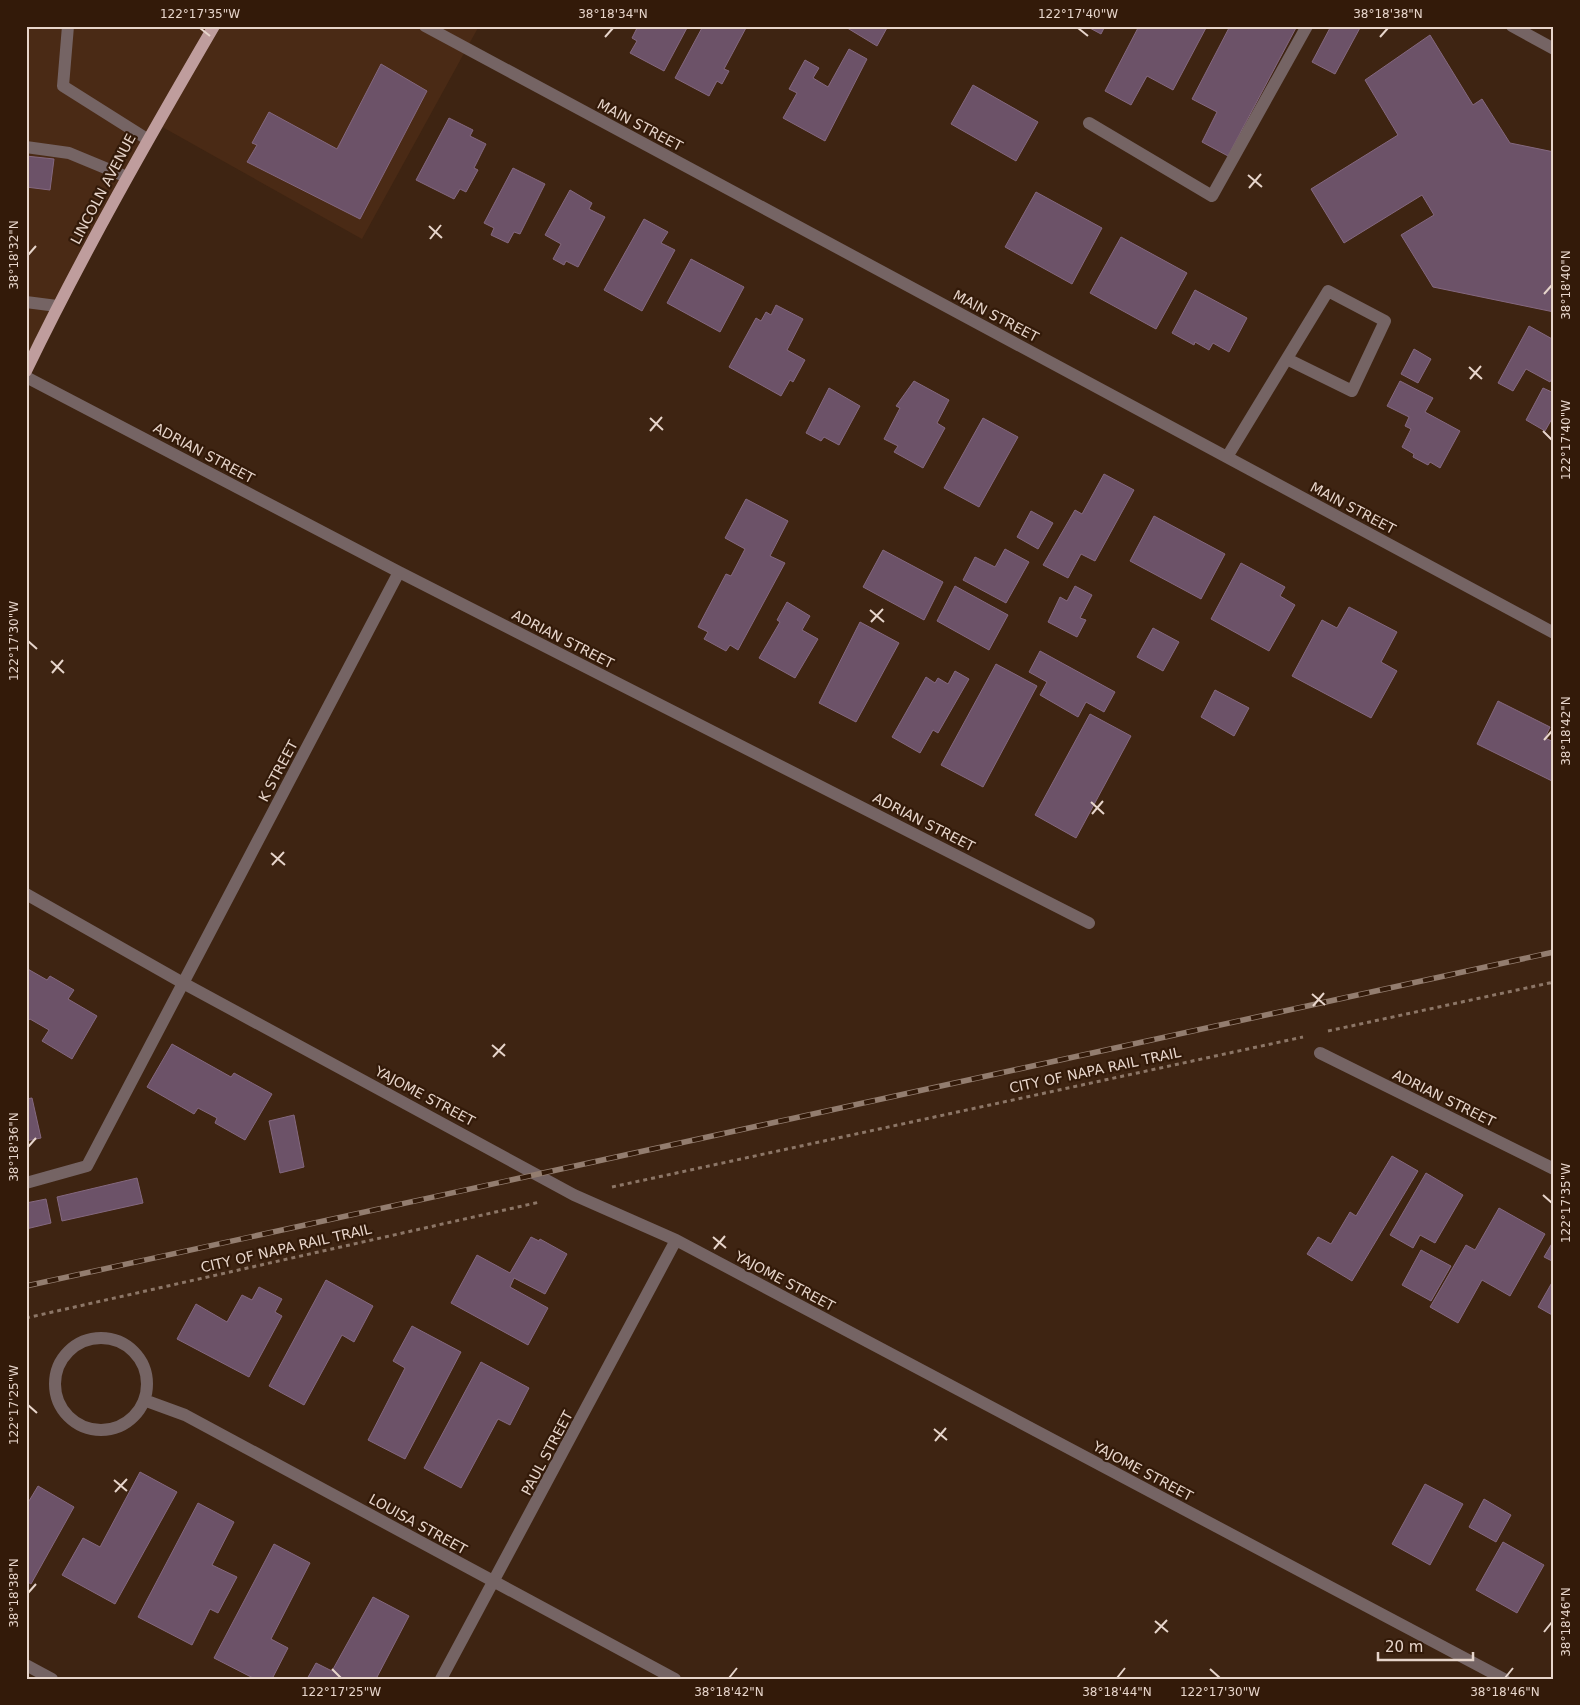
<svg xmlns="http://www.w3.org/2000/svg" width="1580" height="1705" viewBox="0 0 1580 1705" font-family="'DejaVu Sans',sans-serif">
<style>
.built{fill:#4a2a15}
.building{fill:#6c5268;stroke:#84687f}
.lines{fill:none;stroke-linecap:round;stroke-linejoin:round}
.path{stroke:#8c7667;stroke-width:3;stroke-dasharray:4 4;stroke-linecap:butt}
.minor{stroke:#756464;stroke-width:12}
.major{stroke:#bf9d9d;stroke-width:12}
.rail-casing{stroke:#937d6f;stroke-width:5.5}
.rail{stroke:#331a09;stroke-width:4;stroke-dasharray:11;stroke-linecap:butt}
.ticks{fill:none;stroke:#e7d5cb;stroke-width:2}
.labels{text-anchor:middle;stroke-width:4.5;stroke-linejoin:round;paint-order:stroke}
.street-label{font-size:14px;fill:#e7d5cb;stroke:#331a09}
.neatline{fill:none;stroke:#e7d5cb;stroke-width:2}
.ticks-label{font-size:12px;text-anchor:middle;fill:#e7d5cb}
</style>
<rect width="100%" height="100%" fill="#3e2412"/>
<path class="built" d="M26 26H479L362 239 157 124 26 371Z"/>
<path class="building" d="M638 26H688L664 71 630 53 637 41 632 38Z
M703 26H747L724 69 729 71 722 84 717 81 709 96 675 78Z
M844 26H888L877 46Z
M1086 26H1105L1101 34Z
M1139 26H1207L1173 90 1147 76 1131 105 1105 91Z
M1230 26H1297L1228 156 1202 142 1217 112 1192 99Z
M1331 26H1361L1335 74 1312 62Z
M1430 35 1473 105 1482 99 1510 143 1554 152V312L1433 287 1401 235 1434 215 1422 195 1344 243 1311 189 1398 135 1365 80Z
M849 49 867 59 825 141 783 118 797 93 789 89 805 60 819 68 813 78 828 87Z
M381 64 427 91 360 219 247 162 257 145 252 143 269 112 337 149Z
M973 85 1038 122 1016 161 951 124Z
M449 118 473 130 470 136 486 144 474 168 478 170 466 192 460 189 454 199 416 180Z
M26 156 54 159 50 190 26 187Z
M513 168 545 184 520 234 514 232 508 243 491 235 494 228 484 223Z
M570 190 592 203 589 209 605 217 578 267 566 261 564 265 553 259 561 244 545 235Z
M1036 192 1102 228 1072 284 1005 247Z
M644 219 668 232 661 243 675 250 642 311 604 290Z
M1121 237 1187 273 1156 329 1090 293Z
M691 259 744 287 720 332 667 303Z
M1195 290 1247 318 1229 352 1213 343 1209 350 1195 342 1194 345 1172 333Z
M776 305 803 319 787 350 805 360 793 382 790 380 781 396 729 367 756 318 761 321 766 312 771 315Z
M1529 326 1554 340V374L1550 382 1526 369 1513 391 1498 383Z
M1414 349 1431 359 1418 383 1401 374Z
M914 381 949 400 937 423 945 428 923 468 894 452 898 446 884 439 900 408 896 406Z
M1400 381 1433 398 1425 412 1460 431 1440 468 1430 462 1428 465 1413 457 1414 454 1402 447 1411 429 1405 426 1409 417 1387 406Z
M829 388 860 406 839 445 824 437 821 441 806 433Z
M1543 388 1554 393V415L1545 431 1526 420Z
M983 418 1018 437 979 507 944 488Z
M1104 474 1134 490 1095 561 1081 554 1068 578 1043 565 1075 510 1082 514Z
M746 499 788 521 770 556 785 563 738 650 730 645 726 651 704 639 708 632 698 627 726 574 731 576 745 549 725 538Z
M1031 511 1053 523 1038 549 1017 537Z
M1154 516 1225 554 1201 599 1130 561Z
M1005 549 1029 562 1006 603 963 580 975 557 995 567Z
M883 550 943 582 924 620 863 587Z
M1241 563 1285 587 1280 596 1295 605 1269 651 1211 619Z
M955 586 1008 615 989 650 937 621Z
M1075 586 1092 595 1080 618 1086 620 1077 637 1048 622 1060 597 1067 601Z
M787 602 810 616 802 630 818 639 795 678 759 658 780 622 777 620Z
M1349 607 1397 632 1381 662 1397 671 1371 718 1292 676 1322 620 1337 628Z
M860 622 899 643 856 722 819 703Z
M1153 628 1179 642 1163 671 1137 657Z
M1040 651 1115 692 1104 712 1086 702 1078 717 1040 695 1047 682 1029 672Z
M996 664 1037 686 983 787 941 765Z
M955 671 969 679 938 733 933 730 920 753 892 737 926 677 935 683 938 678 948 684Z
M1215 690 1249 708 1234 736 1201 717Z
M1498 701 1550 727 1545 738 1554 742V782L1477 744Z
M1090 714 1131 736 1076 838 1035 815Z
M26 968 47 980 50 976 74 990 68 999 97 1016 72 1059 42 1041 49 1030 30 1019 26 1022Z
M172 1044 231 1077 234 1073 272 1094 245 1140 215 1123 217 1118 198 1108 194 1114 147 1087Z
M32 1098 41 1138 26 1141V1099Z
M294 1115 304 1167 280 1173 269 1121Z
M1392 1156 1418 1171 1352 1281 1307 1254 1318 1237 1331 1244 1350 1212 1356 1216Z
M1426 1173 1463 1195 1435 1243 1420 1235 1413 1248 1390 1235Z
M137 1178 143 1203 62 1221 57 1197Z
M46 1199 51 1223 26 1229V1203Z
M1499 1208 1545 1234 1510 1296 1482 1280 1458 1323 1430 1307 1466 1245 1475 1250Z
M531 1237 539 1241 540 1239 567 1254 545 1294 514 1278 510 1287 548 1308 528 1345 451 1303 477 1255 510 1273Z
M1554 1240V1262L1544 1257Z
M1421 1250 1451 1266 1431 1301 1402 1285Z
M1554 1279V1316L1538 1307Z
M326 1280 373 1306 354 1342 342 1335 304 1405 269 1386Z
M259 1287 282 1299 275 1312 282 1316 249 1377 177 1339 196 1304 227 1322 242 1295 252 1300Z
M412 1326 461 1352 405 1459 368 1440 405 1368 393 1361Z
M481 1362 529 1388 510 1425 498 1419 461 1488 424 1468Z
M140 1472 177 1492 115 1604 62 1575 83 1538 100 1547Z
M1425 1484 1463 1504 1430 1565 1392 1544Z
M38 1486 74 1507 31 1584 26 1581V1506Z
M1484 1499 1511 1515 1496 1542 1469 1527Z
M198 1503 234 1522 212 1565 237 1577 218 1613 210 1609 192 1645 138 1617Z
M1503 1542 1544 1565 1517 1613 1476 1590Z
M274 1544 310 1563 271 1639 288 1648 272 1679H255L214 1658Z
M373 1597 409 1616 376 1679H307L316 1663 332 1671Z"/>
<g class="lines">
<path class="path" d="M1328 1031 1554 982
M612 1187 1303 1037
M26 1318 540 1202"/>
<path class="minor" d="M68 26 63 86 147 139
M425 26 1554 633
M1512 26 1554 49
M1089 123 1212 196 1307 26
M26 147 69 153 127 177
M26 302 57 306
M26 377 399 572 1089 923
M1227 457 1328 291 1385 321 1352 391 1287 359
M26 894 183 983 574 1195 676 1240 1504 1679
M1320 1053 1554 1169
M26 1183 87 1166 399 572
M55 1384a46 46 0 1 1 92 0a46 46 0 1 1-92 0Z
M144 1400 185 1415 675 1679
M26 1665 52 1679
M441 1679 676 1240"/>
<path class="major" d="M26 371C83 253 148 139 214 26"/>
<g class="rail-casing">
<path id="rail" d="M26 1286 1554 952"/>
</g>
<use href="#rail" class="rail"/>
</g>
<path class="ticks" d="M200 28 210 36M1078 28 1088 36M605 37 613 28M1380 37 1388 28M1248 175 1262 187M1249 188 1261 174M429 226 442 238M430 239 441 225M28 255 36 246M1544 294 1552 285M1469 367 1482 379M1470 379 1481 366M650 418 663 430M650 431 662 417M1543 431 1552 440M870 610 884 622M871 622 883 609M28 641 37 649M51 661 64 673M52 673 63 660M1544 740 1552 731M1091 802 1104 814M1092 814 1103 801M271 853 285 865M272 865 284 852M1312 994 1325 1005M1313 1006 1324 993M492 1045 505 1056M493 1057 505 1044M28 1147 36 1138M1543 1195 1552 1203M713 1237 726 1248M714 1249 725 1236M28 1405 37 1413M934 1429 947 1440M935 1441 946 1428M114 1480 127 1491M115 1492 127 1479M28 1593 36 1584M1155 1621 1168 1632M1544 1632 1552 1622M1155 1633 1167 1620M332 1669 341 1678M1210 1669 1220 1678M729 1678 737 1668M1117 1678 1125 1668M1505 1678 1513 1668"/>
<g class="labels">
<g class="street-label">
<text transform="translate(640 125) rotate(28)" y="5">MAIN STREET</text>
<text transform="translate(103 189) rotate(-62)" y="5">LINCOLN AVENUE</text>
<text transform="translate(996 316) rotate(28)" y="5">MAIN STREET</text>
<text transform="translate(204 453) rotate(28)" y="5">ADRIAN STREET</text>
<text transform="translate(1353 508) rotate(28)" y="5">MAIN STREET</text>
<text transform="translate(563 639) rotate(27)" y="5">ADRIAN STREET</text>
<text transform="translate(278 771) rotate(-62)" y="5">K STREET</text>
<text transform="translate(924 822) rotate(27)" y="5">ADRIAN STREET</text>
<text transform="translate(1095 1070) rotate(-12)" y="5">CITY OF NAPA RAIL TRAIL</text>
<text transform="translate(425 1096) rotate(28)" y="5">YAJOME STREET</text>
<text transform="translate(1444 1098) rotate(26)" y="5">ADRIAN STREET</text>
<text transform="translate(286 1248) rotate(-13)" y="5">CITY OF NAPA RAIL TRAIL</text>
<text transform="translate(785 1281) rotate(28)" y="5">YAJOME STREET</text>
<text transform="translate(547 1453) rotate(-62)" y="5">PAUL STREET</text>
<text transform="translate(1143 1471) rotate(28)" y="5">YAJOME STREET</text>
<text transform="translate(418 1524) rotate(29)" y="5">LOUISA STREET</text>
</g>
</g>
<rect width="1580" height="1705" fill="none" stroke="#331a09" stroke-width="55"/>
<path d="M1378 1652v8h95v-8" fill="none" stroke="#e7d5cb" stroke-width="2.5"/>
<text x="1385" y="1652" font-size="15" fill="#e7d5cb" stroke="#331a09" stroke-width="4" paint-order="stroke">20 m</text>
<rect x="28" y="28" width="1524" height="1650" class="neatline"/>
<g class="ticks-label">
<text x="200" y="18">122°17'35"W</text>
<text x="613" y="18">38°18'34"N</text>
<text x="1078" y="18">122°17'40"W</text>
<text x="1388" y="18">38°18'38"N</text>
<text transform="translate(14 255) rotate(-90)" y="4">38°18'32"N</text>
<text transform="translate(1566 285) rotate(-90)" y="4">38°18'40"N</text>
<text transform="translate(1566 440) rotate(-90)" y="4">122°17'40"W</text>
<text transform="translate(14 641) rotate(-90)" y="4">122°17'30"W</text>
<text transform="translate(1566 731) rotate(-90)" y="4">38°18'42"N</text>
<text transform="translate(14 1147) rotate(-90)" y="4">38°18'36"N</text>
<text transform="translate(1566 1203) rotate(-90)" y="4">122°17'35"W</text>
<text transform="translate(14 1405) rotate(-90)" y="4">122°17'25"W</text>
<text transform="translate(14 1593) rotate(-90)" y="4">38°18'38"N</text>
<text transform="translate(1566 1622) rotate(-90)" y="4">38°18'46"N</text>
<text x="341" y="1696">122°17'25"W</text>
<text x="729" y="1696">38°18'42"N</text>
<text x="1117" y="1696">38°18'44"N</text>
<text x="1220" y="1696">122°17'30"W</text>
<text x="1505" y="1696">38°18'46"N</text>
</g>
</svg>
